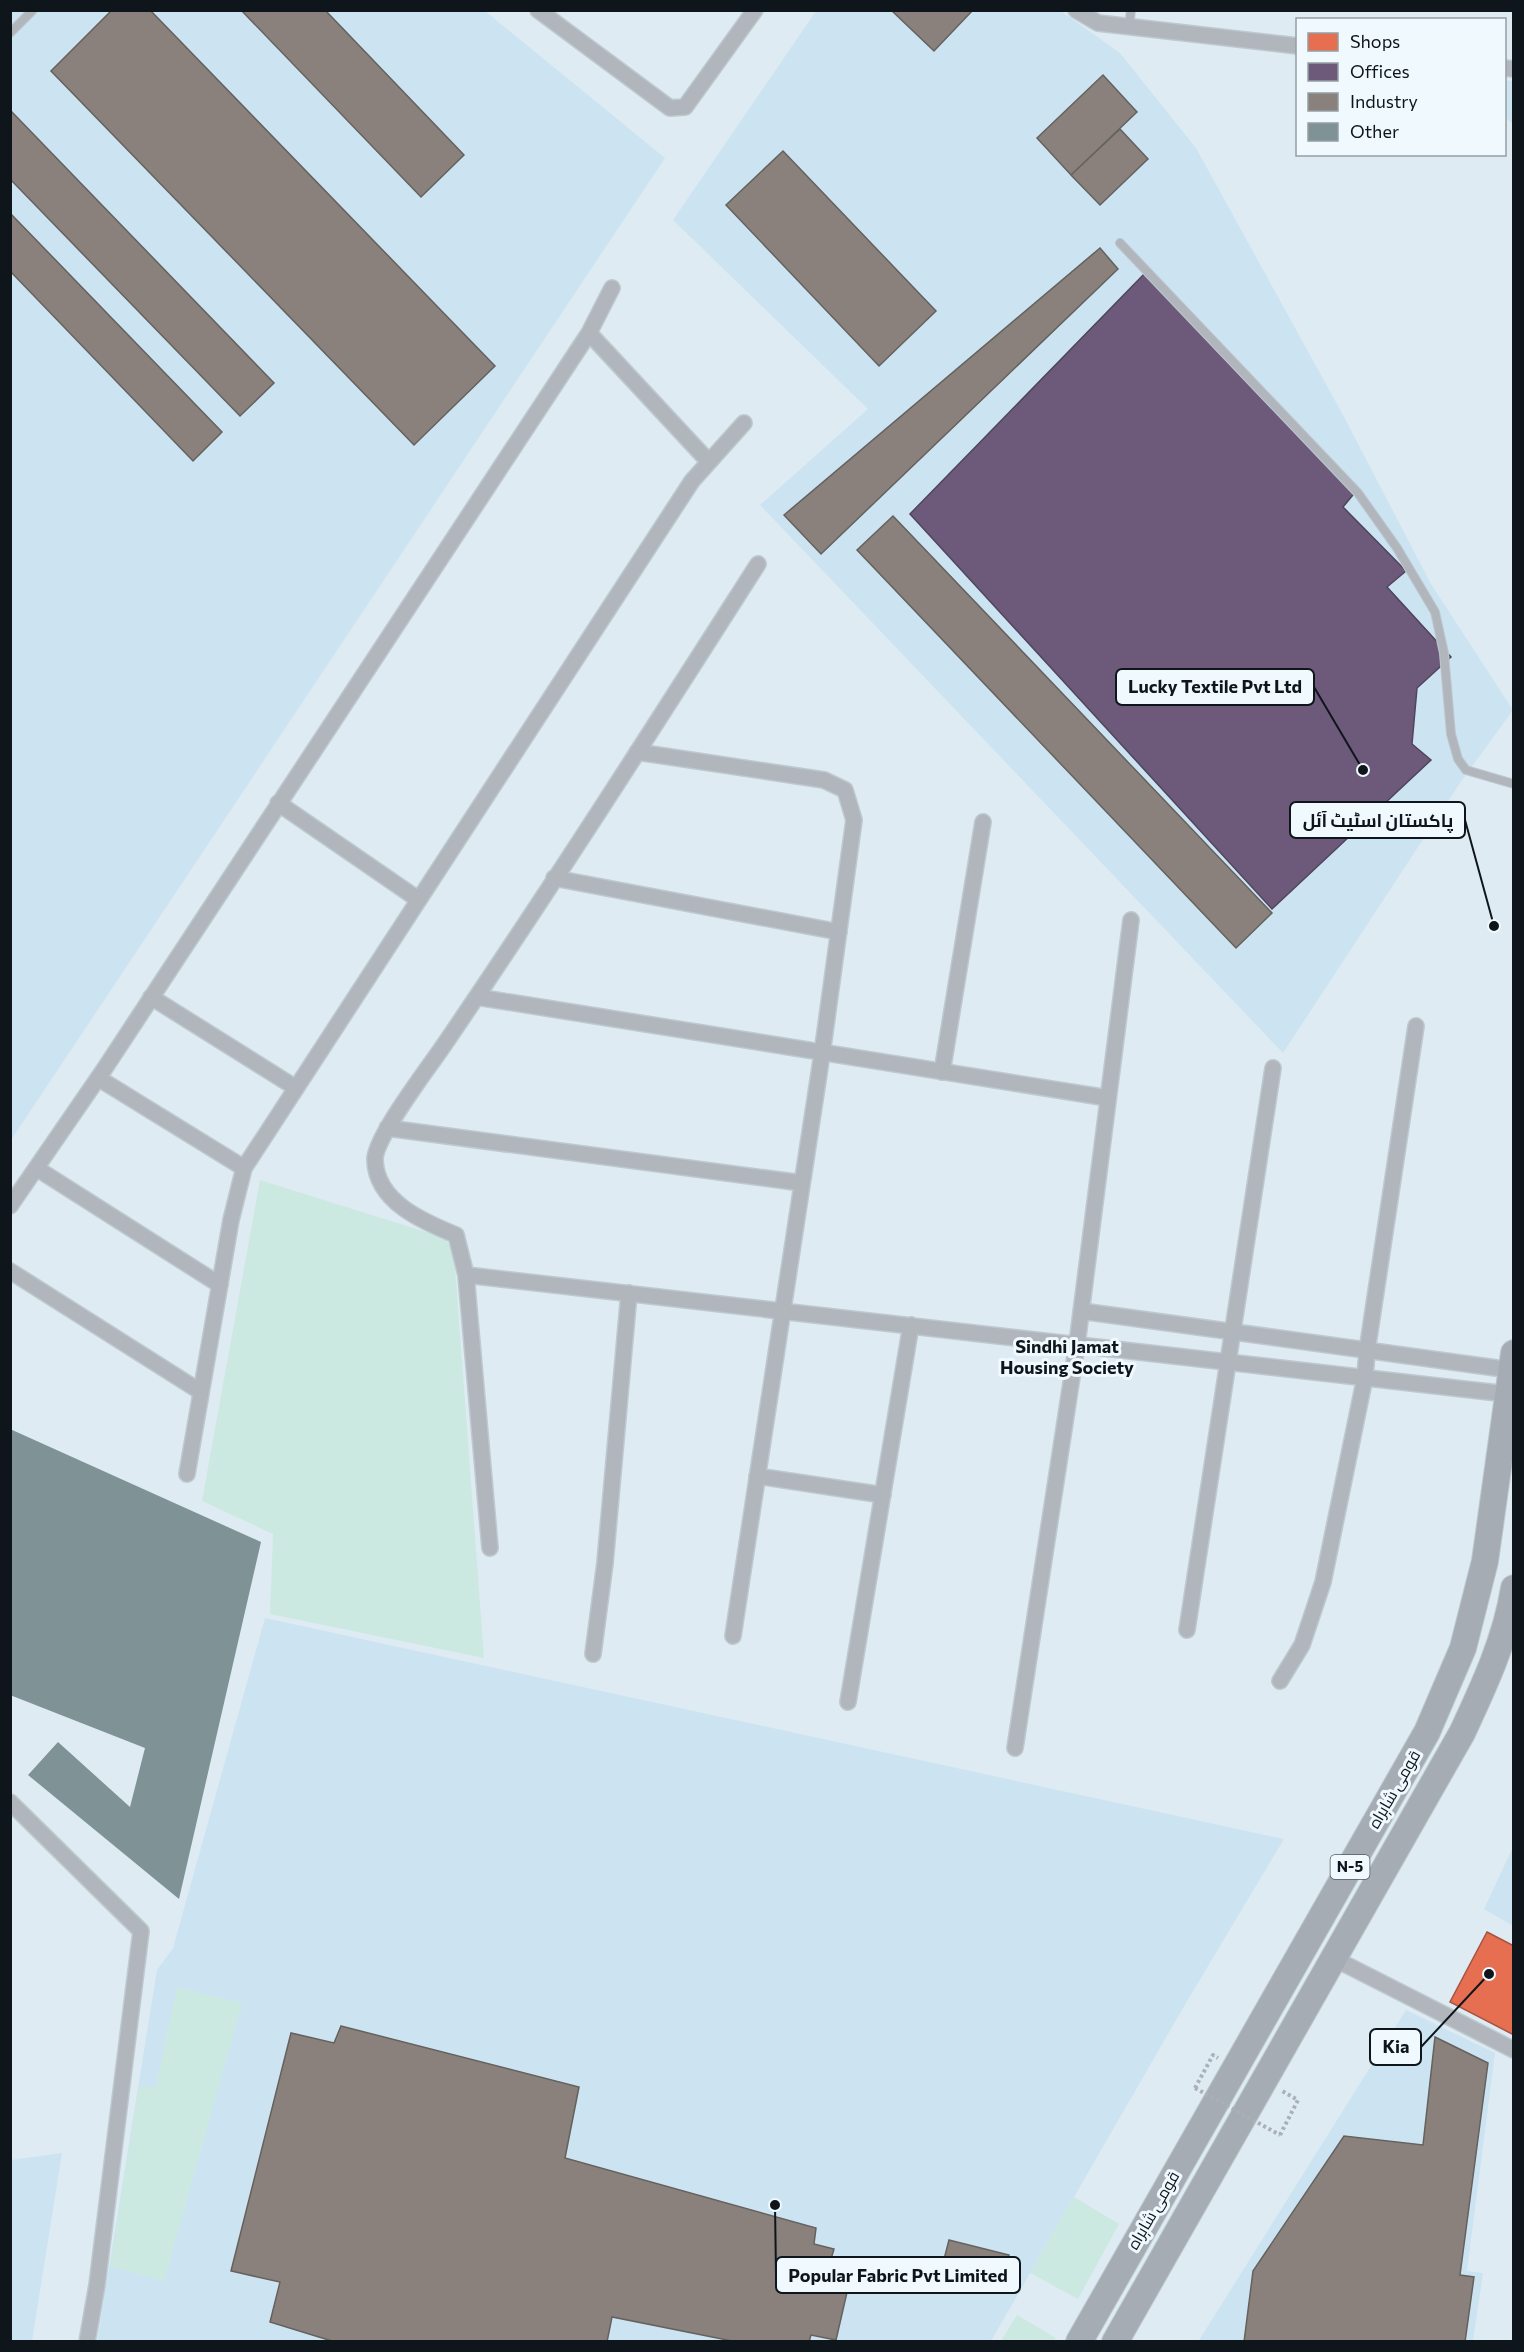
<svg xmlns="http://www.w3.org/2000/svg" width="1524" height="2352" viewBox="0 0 1524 2352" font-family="Commissioner,Cairo,sans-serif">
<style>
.built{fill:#cce4f1}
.green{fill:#cce9e1}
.shops{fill:#e76f51;stroke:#a65441;stroke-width:1.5}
.offices{fill:#6d597a;stroke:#50455e;stroke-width:1.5}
.industry{fill:#8a817c;stroke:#65615f;stroke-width:1.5}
.building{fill:#7f9296}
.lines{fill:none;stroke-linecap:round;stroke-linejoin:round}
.service-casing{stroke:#bec8cf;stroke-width:10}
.minor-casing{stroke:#bec8cf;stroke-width:18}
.trunk-casing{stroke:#bec8cf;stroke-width:28}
.path{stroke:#aab0b6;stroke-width:4;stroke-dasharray:3 3;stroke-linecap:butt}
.service{stroke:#b1b6bd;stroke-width:8}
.minor{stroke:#b1b6bd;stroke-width:15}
.trunk{stroke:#a5acb4;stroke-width:26}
.path-bridge{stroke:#aab0b6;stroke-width:4;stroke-dasharray:3 3;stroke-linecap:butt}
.labels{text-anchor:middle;stroke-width:6;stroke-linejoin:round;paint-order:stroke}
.shield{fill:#eff9fe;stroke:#525a5f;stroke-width:1.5}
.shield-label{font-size:15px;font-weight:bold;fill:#0e161b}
.street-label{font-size:16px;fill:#0e161b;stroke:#eff9fe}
.neighbourhood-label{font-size:18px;font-weight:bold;fill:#0e161b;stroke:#eff9fe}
.leader{fill:none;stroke:#0e161b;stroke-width:2}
.callout-dot{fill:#0e161b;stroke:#eff9fe;stroke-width:2}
.callout{fill:#eff9fe;stroke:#0e161b;stroke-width:2}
.callout-label{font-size:18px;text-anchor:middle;font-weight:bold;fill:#0e161b}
</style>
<rect width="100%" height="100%" fill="#deebf3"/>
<path class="built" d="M11 11H485L665 158 11 1140Z
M816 11H1061L1120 53 1196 148 1343 415 1431 584 1513 710 1460 783 1283 1053 760 505 868 409 673 220Z
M1505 80 1513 81V124L1505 117Z
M265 1618 1284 1839 1183 2008 991 2341 97 2342 157 1970 173 1948Z
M1513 1847 1514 1926H1513L1484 1909Z
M1406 2010 1495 2053 1467 2271 1483 2273 1473 2341 1198 2342Z
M62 2153 32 2341H11V2160Z"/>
<path class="green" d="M260 1180 445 1238 454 1253 484 1658 270 1614 273 1534 202 1501Z
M177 1988 242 2003 164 2281 110 2266 139 2086 156 2087Z
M1074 2197 1119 2224 1078 2299 1030 2273Z
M1017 2315 1056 2338 1053 2341H1001Z"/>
<path class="shops" d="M1487 1932 1514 1946V2035L1450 2002Z"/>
<path class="offices" d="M1146 272 1357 490 1343 507 1406 571 1387 587 1451 657 1417 688 1412 744 1431 760 1272 909 910 514Z"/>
<path class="industry" d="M112 10H150L495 366 414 445 51 71Z
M241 10H325L464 155 421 197Z
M891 10H973L934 51Z
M1103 75 1137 112 1071 175 1037 138Z
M11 111 274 383 240 416 10 179Z
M1120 129 1148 159 1100 205 1071 175Z
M783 151 936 311 879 366 726 205Z
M10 213 222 432 193 461 10 271Z
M1100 248 1118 269 821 554 784 515Z
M893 516 1272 913 1236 948 857 550Z
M341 2026 579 2087 565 2158 816 2228 814 2244 834 2249 828 2269 851 2275 836 2340 811 2335 809 2342H737L612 2317 607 2342H335L270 2322 280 2282 231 2271 291 2033 334 2043Z
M1435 2037 1488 2063 1460 2275 1474 2277 1465 2342H1244L1253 2271 1344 2136 1423 2145Z
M949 2240 1009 2255 1001 2286 941 2271Z"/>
<path class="building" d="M10 1429 261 1542 179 1899 28 1775 58 1742 130 1807 145 1748 10 1695Z"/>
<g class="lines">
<g class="service-casing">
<path id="service" d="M1129 27 1131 10
M10 33 33 10
M1120 243 1358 493 1397 548 1435 612 1444 653 1451 734 1458 759 1466 770 1514 784"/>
</g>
<g class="minor-casing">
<path id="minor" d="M538 10 670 108 685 107 755 10
M1076 10 1098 23 1298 46
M1504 68 1514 69
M589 333 709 462
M637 752 824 780 845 790 854 820 822 1054 733 1636
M278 803 419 900
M554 878 839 932
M151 997 296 1088
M477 997 1108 1098
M942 1072 983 822
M98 1078 244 1168
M387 1128 802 1183
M36 1168 220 1285
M10 1206 105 1068 589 333 612 288
M10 1271 201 1392
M466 1275 1507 1394
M1081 1311 1511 1370
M187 1474 231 1220 244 1168 692 481 744 423
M757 1476 883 1495
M490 1548 466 1275 456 1235C424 1222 376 1202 375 1160 374 1138 430 1066 444 1045 552 887 655 725 758 564
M1187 1630 1273 1068
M593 1654 605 1563 629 1293
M1280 1681 1302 1645 1323 1582 1365 1377 1367 1351 1416 1026
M848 1702 911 1325
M1015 1748 1077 1344 1131 920
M10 1802 141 1931 97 2285 87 2342
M1333 1958 1514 2050"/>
</g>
<g class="trunk-casing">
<path id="trunk" d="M1079 2342 1427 1732 1463 1648 1485 1561 1514 1353
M1115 2342 1462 1733C1484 1686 1506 1639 1514 1588"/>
</g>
<path class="path" d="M1195 2088 1213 2055 1218 2058
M1280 2135 1298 2100 1282 2091"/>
<use href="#service" class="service"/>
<use href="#minor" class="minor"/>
<use href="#trunk" class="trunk"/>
<path class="path-bridge" d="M1195 2088 1280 2135"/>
</g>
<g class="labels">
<rect class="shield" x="1330.5" y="1855" width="39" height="24" rx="4.5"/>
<g class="shield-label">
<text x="1350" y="1872">N-5</text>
</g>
<g class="street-label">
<text transform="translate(1394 1789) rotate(-60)" y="6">قومی شاہراہ</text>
<text transform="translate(1153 2210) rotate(-60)" y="6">قومی شاہراہ</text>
</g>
<g class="neighbourhood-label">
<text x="1067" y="1353">Sindhi Jamat<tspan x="1067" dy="21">Housing Society</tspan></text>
</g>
</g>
<path class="leader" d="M1363 770L1314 687M1494 926L1465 820M1489 1974L1421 2047M775 2205L776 2275"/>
<g class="callout-dot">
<circle cx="1363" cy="770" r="6"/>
<circle cx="1494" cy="926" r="6"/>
<circle cx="1489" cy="1974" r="6"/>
<circle cx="775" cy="2205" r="6"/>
</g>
<g class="callout">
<rect x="1116" y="669" width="198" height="36" rx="6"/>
<rect x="1290" y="802" width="175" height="36" rx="6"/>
<rect x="1370" y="2029" width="51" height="36" rx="6"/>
<rect x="776" y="2257" width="244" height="36" rx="6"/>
</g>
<g class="callout-label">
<text x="1215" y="693">Lucky Textile Pvt Ltd</text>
<text x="1378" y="827">پاکستان اسٹیٹ آئل</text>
<text x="1396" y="2053">Kia</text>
<text x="898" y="2282">Popular Fabric Pvt Limited</text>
</g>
<rect width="1524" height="2352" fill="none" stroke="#0e161b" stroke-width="24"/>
<rect x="1296" y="18" width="210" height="138" fill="#eff9fe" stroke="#959ea3" stroke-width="1.5"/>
<rect x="1308" y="33" width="30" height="18" fill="#e76f51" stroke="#959ea3" stroke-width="1.5"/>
<text x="1350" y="48" font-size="18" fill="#0e161b">Shops</text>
<rect x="1308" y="63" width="30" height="18" fill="#6d597a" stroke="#959ea3" stroke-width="1.5"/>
<text x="1350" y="78" font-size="18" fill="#0e161b">Offices</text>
<rect x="1308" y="93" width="30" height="18" fill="#8a817c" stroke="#959ea3" stroke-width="1.5"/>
<text x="1350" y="108" font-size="18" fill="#0e161b">Industry</text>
<rect x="1308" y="123" width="30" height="18" fill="#7f9296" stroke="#959ea3" stroke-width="1.5"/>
<text x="1350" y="138" font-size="18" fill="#0e161b">Other</text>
</svg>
